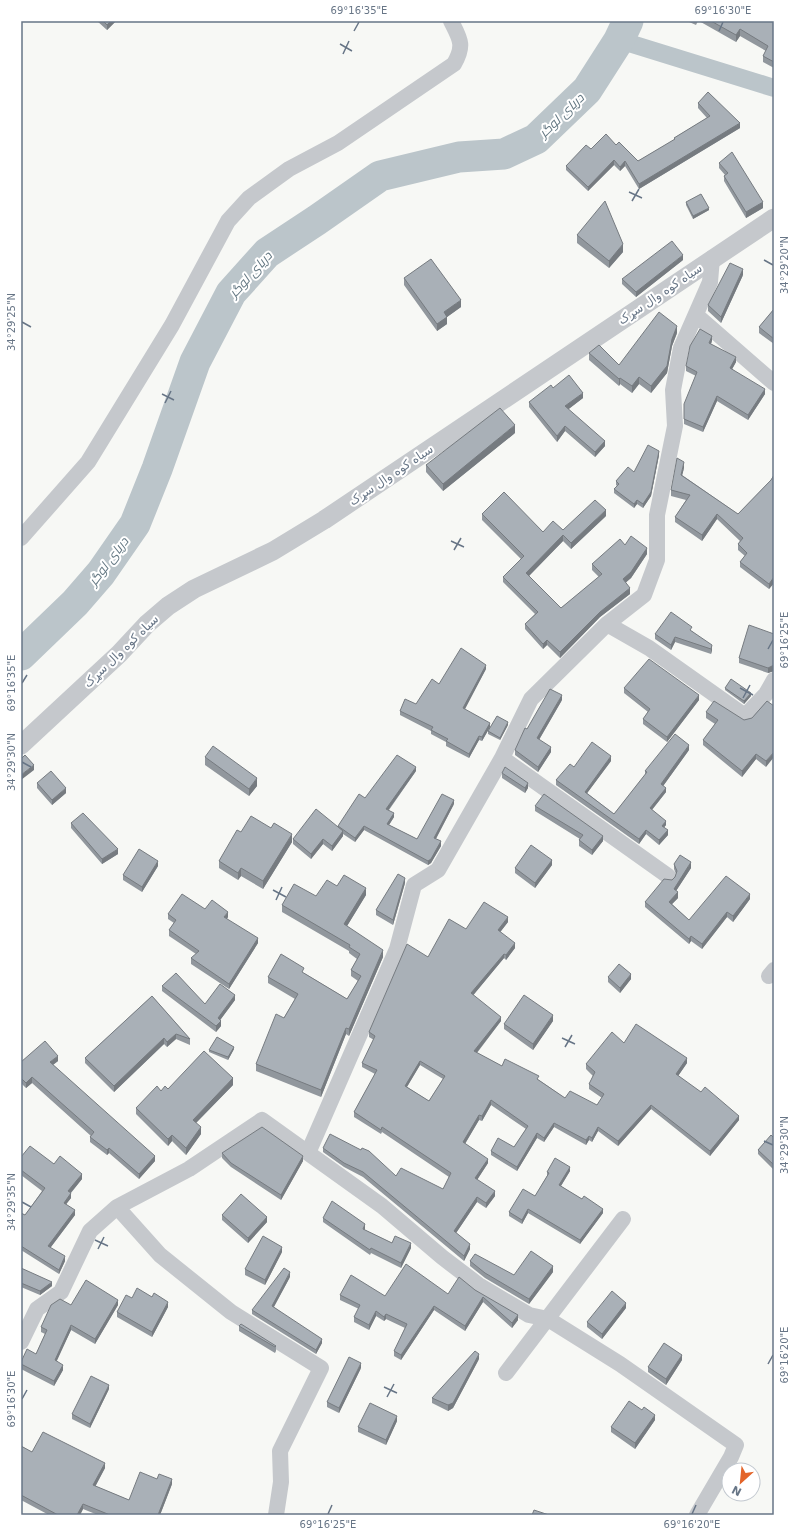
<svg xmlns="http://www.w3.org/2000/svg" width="795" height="1536" viewBox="0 0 795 1536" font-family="'DejaVu Sans',Cairo,sans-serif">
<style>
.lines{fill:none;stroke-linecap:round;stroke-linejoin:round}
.canal{stroke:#bbc5ca;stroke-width:18}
.river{stroke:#bbc5ca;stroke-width:31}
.minor{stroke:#c5c8cc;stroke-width:16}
.tertiary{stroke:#c5c8cc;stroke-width:19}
.wall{fill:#91979d;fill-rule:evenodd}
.shaded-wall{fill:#767b80}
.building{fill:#a9b0b7;stroke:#767b80;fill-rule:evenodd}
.ticks{fill:none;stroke:#677586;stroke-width:1.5}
.labels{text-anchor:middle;stroke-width:4;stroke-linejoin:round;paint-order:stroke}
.street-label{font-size:12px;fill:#677586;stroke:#fff}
.water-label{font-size:13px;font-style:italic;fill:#637782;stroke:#fff}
.neatline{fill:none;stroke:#677586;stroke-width:1.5}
.ticks-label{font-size:10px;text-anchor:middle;fill:#677586}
</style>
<rect width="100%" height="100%" fill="#f7f8f5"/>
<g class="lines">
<path class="canal" d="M619 40 774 88"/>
<path class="river" d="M21 655 75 603 101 573 135 524 157 469 195 362 231 293 267 253 317 220 380 176 459 157 504 154 536 139 587 90 619 40 628 21"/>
<path class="minor" d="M696 315 774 383
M21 538 88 462 172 325 228 221 249 198 289 169 338 143 454 64C465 45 460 39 451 21
M607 624 649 648 745 716 766 694 774 680
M502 758 668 876
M769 976 774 970
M308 1153 397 949 414 885 438 870 502 758 531 699 607 624 644 595 657 560V515L675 426 673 390 681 348 710 282 712 258
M117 1207 160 1255 231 1312 321 1368 280 1451 281 1482 276 1515
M21 1342 37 1309 61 1292 90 1231 117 1207 189 1169 262 1120 382 1206 442 1257 480 1286 529 1315 548 1319 620 1364 736 1445 731 1457 697 1515
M506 1373 623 1219"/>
<path class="tertiary" d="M21 745 119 654 147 624 168 606 194 589 273 551 324 520 774 218"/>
</g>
<path class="wall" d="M97 21H116L107 30Z
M687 21H698L696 25Z
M699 21H774V68L763 62V56L766 51 740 36 736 42Z
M698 103 740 128 639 189 625 166 620 171 614 165 588 191 566 170V166L591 149 616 145 638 161 674 140V138L707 118 698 108Z
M719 163 763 208 746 218 724 181V176L725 175 719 168Z
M686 202 709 210 693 219 686 205Z
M577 235 623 252 609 268 577 243Z
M683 260 636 297 622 284V279Z
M743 275 721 323 708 311V305Z
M404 278 461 307 447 317V324L437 331 404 285Z
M774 309V344L759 333V327Z
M677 333 672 346 667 373 651 393 639 384 632 393 620 384 619 386 589 360V353L619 365Z
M712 341 711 344 736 362 732 369 765 394 748 420 717 401 703 432 684 424V409L696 376 686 371V366Z
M553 388 583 398 568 409 605 446 595 457 565 431 557 442 529 407V402Z
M515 433 443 491 426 472V465Z
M659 455 651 496 643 508 637 504 634 508 614 493V489L617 486 616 485V481L634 472Z
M684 468 682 475 738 514 771 480 774 475V583L769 589 740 567V562L745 556 738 550V544L740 541 717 519 702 541 675 522V517L686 500 671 496V490Z
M482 514 543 532 563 530 606 516 571 549 563 541 529 576 561 608 599 577 592 570V564L625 545 647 554 631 578 625 583 630 594 600 617 560 658 547 645 543 649 525 629V624L535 614 503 582V577L521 559 482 520Z
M692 631 712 650 711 654 675 642 671 650 655 639V634Z
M774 634V671L768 673 739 663V658Z
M486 669 464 709 490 727 482 741 479 740 469 758 446 746V742L431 734V731L400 715V711L416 704 439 684Z
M624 688 699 700 667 742 643 724V719L648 712 624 693Z
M725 688 751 696 744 704 725 690Z
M562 700 539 740 551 752 538 772 515 755V750L527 729Z
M767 701 766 767 756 759 742 777 703 745V740L715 724 706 718V712L744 720 752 718Z
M508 725 500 740 488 734V731Z
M689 750 663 786 666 792 652 810 666 825 664 827 668 835 659 845 646 834 639 844 556 785V780L574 767 611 761 587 793 614 814 645 775V771Z
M205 757 257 786 249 796 205 765Z
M416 771 389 810 394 817 389 825 417 839 454 804 436 839 441 846 431 863 428 865 364 830 355 842 343 834V836L332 851 323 844 311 859 293 844V839L338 827V826L365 798Z
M502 773 528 788 525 793 502 778Z
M37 783 66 793 52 805 37 788Z
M535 806 603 841 592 855 579 846V840L580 839 535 811Z
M71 823 118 854 102 864 71 828Z
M241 832 292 842 263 889 241 876 238 880 219 868V861Z
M674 864 691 868 676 891 678 898 672 904 689 920 750 899 733 922 727 917 702 949 691 941 689 944 645 907V902L675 877 676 874 674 869Z
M552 865 535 888 515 873V868Z
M158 866 142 892 123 880V875Z
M405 883 393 925 376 915V910Z
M337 886 366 895 347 926 383 957 349 1036 346 1034 321 1097 256 1071V1064L295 999 268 983V977L304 973 347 999 358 981 351 976V970L357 959 349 953V951L282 912V905L316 896Z
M205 909 228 917 227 919 258 943 229 989 191 964V958L196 954 169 936V930L174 923 168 919V914Z
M508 922 500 932 515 948 506 960 504 958 473 995 501 1021 477 1053 502 1066 539 1080 565 1098 597 1105 602 1098 589 1089V1084L593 1076 586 1069V1064L624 1043 687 1063 678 1076 739 1120 710 1156 651 1109 618 1146 598 1131 592 1142 589 1140 586 1145 554 1127 544 1142 537 1138 517 1171 491 1155V1151L514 1147 526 1129 491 1105 482 1121 479 1120 465 1144 488 1163 477 1180 495 1196 486 1208 477 1202 456 1233 470 1249 464 1261 363 1177 344 1167 323 1152V1148L396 1176 443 1189 449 1177 382 1132 381 1134 354 1117V1112L375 1074 362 1067V1063L374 1040 369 1037V1032L428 957 466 929ZM420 1065 443 1079 429 1101 407 1087Z
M608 977 631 979 620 993 608 982Z
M162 986 205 1004 235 1000 220 1020 221 1026 216 1032 162 991Z
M152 996 190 1039V1045L176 1039 167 1047 164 1044 114 1092 85 1063V1058Z
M553 1021 533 1050 504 1029V1024Z
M234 1049 228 1060 209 1052V1050Z
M58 1061 53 1065 155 1161 139 1179 109 1153 107 1155 90 1142V1137L91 1136 32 1083 26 1088 21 1083V1062Z
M233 1085 196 1123 201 1134 186 1155 172 1141 168 1146 136 1114V1108L161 1091 168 1089Z
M774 1138V1170L758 1154V1150Z
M222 1153 303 1161 281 1200 231 1167 222 1158Z
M21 1157 54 1164 82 1179 71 1193V1198L66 1204 75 1215 50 1248 65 1261 59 1274 21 1250V1213L25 1215 42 1191 21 1175Z
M570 1171 561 1186 603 1213 580 1244 528 1213 522 1224 509 1216V1212L535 1196 547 1176V1172Z
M222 1215 267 1222 248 1243 222 1220Z
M323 1218 365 1229V1230L392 1243 411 1248 401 1268 371 1253 370 1255 323 1222Z
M282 1252 265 1285 245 1275V1269Z
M470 1261 514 1275 553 1272 529 1304 485 1278 470 1266Z
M21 1268 52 1286 40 1295 21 1287Z
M290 1277 274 1307 322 1343 316 1354 252 1314V1310Z
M475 1290 518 1320 512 1328 483 1302 465 1331 434 1310 401 1360 394 1356V1351L405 1328 386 1319 384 1321 376 1316 369 1330 354 1322V1317L359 1309 340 1300V1295L385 1296 448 1294Z
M71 1305H118L95 1344 71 1330 56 1361 63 1370 54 1386 21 1369V1362L36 1354 45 1334 41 1332V1327Z
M168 1307 152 1337 117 1317V1312Z
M626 1308 602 1339 587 1327V1322Z
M239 1326 276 1346V1351L275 1353 239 1331Z
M479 1359 453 1408 448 1411 432 1403V1398Z
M682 1360 666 1385 648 1372V1367Z
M361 1368 339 1413 327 1407V1402Z
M109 1389 90 1428 72 1419V1414Z
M655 1420 635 1449 611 1432V1427Z
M397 1421 386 1445 358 1432V1427Z
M21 1446 32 1452 105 1468 95 1486 129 1500 172 1484 160 1515H98L83 1509 80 1515H49L21 1500Z"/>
<path class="shaded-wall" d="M111 21H116L107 30V25Z
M740 29V36L736 42V35Z
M740 123V128L639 189V184Z
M614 160V165L588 191V187Z
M625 161V166L620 171V167Z
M763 202V208L746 218V212Z
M709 208V210L693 219V216Z
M623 244V252L609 268V261Z
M683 255V260L636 297V292Z
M743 269V275L721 323V317Z
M461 300V307L447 317V324L437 331V324L444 312Z
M677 326V333L672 346 667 373 651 393V386Z
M712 336V341L709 348V343Z
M736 357V362L730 373V368Z
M639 377V384L632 393V386Z
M620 378V384L619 386V379Z
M765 389V394L748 420V415Z
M583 393V398L565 412V406Z
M717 396V401L703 432V427Z
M515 425V433L443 491V484Z
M565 426V431L557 442V436Z
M605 441V446L595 457V452Z
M659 451V455L651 496 643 508V504Z
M684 462V468L681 480V475Z
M637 500V504L634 508V504Z
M606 510V516L571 549V543Z
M717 514V519L702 541V535Z
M563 535V541L526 579V573Z
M647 548V554L631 578 623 585V579Z
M774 577V583L769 589V584Z
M630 588V594L600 617 560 658V652L600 612Z
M675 637V642L671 650V645Z
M547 640V645L543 649V644Z
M712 645V650L711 654V649Z
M486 665V669L463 713V708Z
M774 665V671L768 673V668Z
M751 693V696L744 704V701Z
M562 695V700L537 743V738Z
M699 695V700L667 742V737Z
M508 722V725L500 740V738Z
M490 723V727L482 741V737Z
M479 736V740L469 758V754Z
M689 745V750L661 789V784Z
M551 747V752L538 772V767Z
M774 752V757L766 767V761Z
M756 754V759L742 777V771Z
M611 756V761L585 796V792Z
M34 765V770L21 780V775Z
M416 767V771L386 813V809Z
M257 778V786L249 796V789Z
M528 783V788L525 793V788Z
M66 788V793L52 805V800Z
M666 788V792L650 812V808Z
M454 800V804L434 842V838Z
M394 813V817L387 828V824Z
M666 821V825L662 830V826Z
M364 826V830L355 842V838Z
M646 830V834L639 844V839Z
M668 830V835L659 845V840Z
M343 831V836L332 851V846Z
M292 834V842L263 889V881Z
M603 836V841L592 855V850Z
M323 839V844L311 859V854Z
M441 841V846L431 863 428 865V861Z
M118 849V854L102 864V859Z
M552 860V865L535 888V883Z
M158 861V866L142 892V887Z
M691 862V868L674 894V889Z
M241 868V876L238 880V873Z
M405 878V883L393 925V920Z
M366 888V895L344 931V924Z
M678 892V898L669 907V902Z
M750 894V899L733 922V916Z
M228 912V917L224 922V917Z
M727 912V917L702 949V944Z
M508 917V922L498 935V930Z
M691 936V941L689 944V939Z
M258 938V943L229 989V984Z
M515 943V948L506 960V955Z
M383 950V957L349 1036V1029Z
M504 954V958L471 998V993Z
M631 974V979L620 993V988Z
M235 995V1000L218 1023V1018Z
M553 1015V1021L533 1050V1044Z
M501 1017V1021L474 1056V1051Z
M221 1021V1026L216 1032V1026Z
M346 1028V1034L321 1097V1090Z
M176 1034V1039L167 1047V1042Z
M164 1038V1044L114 1092V1086Z
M234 1047V1049L228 1060V1057Z
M58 1056V1061L50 1067V1062Z
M687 1058V1063L676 1079V1074Z
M420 1061V1065L405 1090V1086Z
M32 1077V1083L26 1088V1083Z
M233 1078V1085L193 1126V1120Z
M491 1100V1105L482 1121V1116Z
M651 1105V1109L618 1146V1141Z
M479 1115V1120L463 1147V1142Z
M739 1116V1120L710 1156V1151Z
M554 1123V1127L544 1142V1138Z
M201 1127V1134L186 1155V1148Z
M598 1127V1131L592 1142V1138Z
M537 1133V1138L517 1171V1167Z
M172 1135V1141L168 1146V1139Z
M589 1136V1140L586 1145V1140Z
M109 1148V1153L107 1155V1150Z
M155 1156V1161L139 1179V1174Z
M303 1156V1161L281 1200V1195Z
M488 1159V1163L475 1183V1178Z
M570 1167V1171L559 1189V1185Z
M82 1174V1179L68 1196V1191Z
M495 1191V1196L486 1208V1203Z
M71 1193V1198L64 1207V1203Z
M477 1197V1202L454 1236V1231Z
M528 1209V1213L522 1224V1220Z
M603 1209V1213L580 1244V1240Z
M75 1210V1215L48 1251V1246Z
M267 1217V1222L248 1243V1238Z
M365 1224V1229L363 1234V1229Z
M411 1243V1248L401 1268V1263Z
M470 1244V1249L464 1261V1256Z
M282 1247V1252L265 1285V1280Z
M65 1256V1261L59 1274V1270Z
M553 1266V1272L529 1304V1299Z
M290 1272V1277L272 1310V1306Z
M52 1282V1286L40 1295V1291Z
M483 1297V1302L465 1331V1326Z
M118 1300V1305L95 1344V1339Z
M168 1302V1307L152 1337V1332Z
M626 1303V1308L602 1339V1334Z
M434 1306V1310L401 1360V1355Z
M376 1311V1316L369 1330V1325Z
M386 1314V1319L384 1321V1317Z
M518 1315V1320L512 1328V1323Z
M71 1325V1330L55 1365V1360Z
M322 1339V1343L316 1354V1350Z
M479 1354V1359L453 1408 448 1411V1405Z
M682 1355V1360L666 1385V1379Z
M361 1363V1368L339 1413V1408Z
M63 1365V1370L54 1386V1381Z
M109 1385V1389L90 1428V1424Z
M655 1415V1420L635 1449V1443Z
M397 1416V1421L386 1445V1440Z
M105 1463V1468L93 1491V1485Z
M172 1479V1484L160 1515H158Z
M83 1504V1509L80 1515H77Z"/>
<path class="building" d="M103 21H111L107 25Z
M711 21H774V62L763 56 768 46 740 29 736 35Z
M708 92 740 123 639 184 625 161 620 167 614 160 588 187 566 166 586 145 591 149 606 134 616 145 619 142 638 161 675 139 674 138 710 116 698 103Z
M732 152 763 202 746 212 724 176 728 173 719 163Z
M701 194 709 208 693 216 686 202Z
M605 201 623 244 609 261 577 235Z
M672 241 683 255 636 292 622 279Z
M431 259 461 300 444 312 447 317 437 324 404 278Z
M730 263 743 269 721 317 708 305Z
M774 309V339L759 327Z
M659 312 677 326 672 339 667 366 651 386 639 377 632 386 620 378 619 379 589 353 599 345 619 365Z
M700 329 712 336 709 343 736 357 730 368 765 389 748 415 717 396 703 427 684 419V404L697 372 686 366 690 346Z
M569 375 583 393 565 406 605 441 595 452 565 426 557 436 529 402 551 385 553 388Z
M500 408 515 425 443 484 426 465Z
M648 445 659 451 651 492 643 504 637 500 634 504 614 489 619 484 616 481 628 467 634 472Z
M677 458 684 462 681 475 738 514 771 480 774 475V577L769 584 740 562 747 553 738 544 743 538 717 514 702 535 675 517 690 495 671 490Z
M504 492 543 532 553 521 563 530 595 500 606 510 571 543 563 535 526 573 561 608 602 574 592 564 620 539 625 545 631 536 647 548 631 572 623 579 630 588 600 612 560 652 547 640 543 644 525 624 538 612 503 577 524 556 482 514Z
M671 612 692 627 690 630 712 645 711 649 675 637 671 645 655 634Z
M749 625 774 634V665L768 668 739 658Z
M461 648 486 665 463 708 490 723 482 737 479 736 469 754 446 741 448 739 431 730 433 727 400 711 405 699 416 704 432 679 439 684Z
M649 659 699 695 667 737 643 719 650 709 624 688Z
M731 679 751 693 744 701 725 688Z
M550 689 562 695 537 738 551 747 538 767 515 750 525 728 527 729Z
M714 701 744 720 752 718 767 701 774 706V752L766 761 756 754 742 771 703 740 718 720 706 712Z
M497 716 508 722 500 738 488 731Z
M675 734 689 745 661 784 666 788 650 808 666 821 662 826 668 830 659 840 646 830 639 839 556 780 570 764 574 767 592 742 611 756 585 792 614 814 647 772 645 771Z
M213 746 257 778 249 789 205 757Z
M25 755 34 765 21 775V759Z
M397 755 416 767 386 809 394 813 387 824 417 839 442 794 454 800 434 838 441 841 431 859 428 861 364 826 355 838 338 826 359 794 365 798Z
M505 767 528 783 525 788 502 773Z
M51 771 66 788 52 800 37 783Z
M544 794 603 836 592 850 579 840 583 835 535 806Z
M316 809 343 831 332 846 323 839 311 854 293 839Z
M83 813 118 849 102 859 71 823Z
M251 816 271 828 274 823 292 834 263 881 241 868 238 873 219 861 237 830 241 832Z
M531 845 552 860 535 883 515 868Z
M139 849 158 861 142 887 123 875Z
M680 855 691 862 674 889 678 892 669 902 689 920 726 876 750 894 733 916 727 912 702 944 691 936 689 939 645 902 664 879 672 880 675 877 677 871 674 864Z
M398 874 405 878 393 920 376 910Z
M344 875 366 888 344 924 383 950 349 1029 346 1028 321 1090 256 1064 276 1014 284 1018 298 994 268 977 281 954 304 968 302 972 347 999 361 976 351 970 360 954 349 947 350 945 282 905 294 884 316 896 327 880 337 886Z
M182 894 205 909 212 900 228 912 224 917 258 938 229 984 191 958 199 951 169 930 176 920 168 914Z
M484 902 508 917 498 930 515 943 506 955 504 954 471 993 501 1017 474 1051 502 1066 505 1059 539 1076 537 1079 565 1098 570 1091 597 1105 604 1094 589 1084 595 1072 586 1064 612 1032 624 1043 636 1024 687 1058 676 1074 701 1092 705 1087 739 1116 710 1151 651 1105 618 1141 598 1127 592 1138 589 1136 586 1140 554 1123 544 1138 537 1133 517 1167 491 1151 498 1138 514 1147 528 1126 491 1100 482 1116 479 1115 463 1142 488 1159 475 1178 495 1191 486 1203 477 1197 454 1231 470 1244 464 1256 363 1172 344 1163 323 1148 330 1134 361 1150 362 1148 369 1151 396 1176 401 1168 443 1189 451 1173 382 1127 381 1130 354 1112 377 1070 362 1063 375 1036 369 1032 407 944 428 957 449 919 466 929ZM420 1061 445 1076 429 1101 405 1086Z
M619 964 631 974 620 988 608 977Z
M176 973 205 1004 220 984 235 995 218 1018 221 1021 216 1026 162 986Z
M524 995 553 1015 533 1044 504 1024Z
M152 996 190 1039 176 1034 167 1042 164 1038 114 1086 85 1058Z
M217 1037 234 1047 228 1057 209 1050Z
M45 1041 58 1056 50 1062 155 1156 139 1174 109 1148 107 1150 90 1137 94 1132 32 1077 26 1083 21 1078V1062Z
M204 1051 233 1078 193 1120 201 1127 186 1148 172 1135 168 1139 136 1108 157 1086 161 1091 165 1086 168 1089Z
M262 1127 303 1156 281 1195 231 1163 222 1153Z
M771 1135 774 1138V1165L758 1150Z
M30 1146 54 1164 60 1156 82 1174 68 1191 71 1193 64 1203 75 1210 48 1246 65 1256 59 1270 21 1246V1213L25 1215 45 1188 21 1170V1157Z
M555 1158 570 1167 559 1185 582 1199 584 1196 603 1209 580 1240 528 1209 522 1220 509 1212 523 1189 535 1196 549 1173 547 1172Z
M241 1194 267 1217 248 1238 222 1215Z
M332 1201 365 1224 363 1229 392 1243 395 1236 411 1243 401 1263 371 1248 370 1250 323 1218Z
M263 1236 282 1247 265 1280 245 1269Z
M531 1251 553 1266 529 1299 485 1273 470 1261 475 1254 514 1275Z
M406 1264 448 1294 459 1277 475 1290 518 1315 512 1323 483 1297 465 1326 434 1306 401 1355 394 1351 407 1324 386 1314 384 1317 376 1311 369 1325 354 1317 360 1305 340 1295 351 1275 385 1296Z
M21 1268 52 1282 40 1291 21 1283Z
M284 1268 290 1272 272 1306 322 1339 316 1350 252 1310Z
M86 1280 118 1300 95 1339 71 1325 55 1360 63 1365 54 1381 21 1364V1362L27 1349 36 1354 47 1330 41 1327 51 1305 60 1299 71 1305Z
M137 1288 152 1297 154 1293 168 1302 152 1332 117 1312 126 1295 132 1298Z
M612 1291 626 1303 602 1334 587 1322Z
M241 1324 276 1346 275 1347 239 1326Z
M664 1343 682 1355 666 1379 648 1367Z
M475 1351 479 1354 453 1403 448 1405 432 1398Z
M349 1357 361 1363 339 1408 327 1402Z
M91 1376 109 1385 90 1424 72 1414Z
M629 1401 642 1410 644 1407 655 1415 635 1443 611 1427Z
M370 1403 397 1416 386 1440 358 1427Z
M43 1432 105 1463 93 1485 129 1500 140 1472 157 1479 159 1474 172 1479 158 1515H110L83 1504 77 1515H58L21 1495V1446L32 1452Z
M534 1510 549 1515H532Z"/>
<path class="ticks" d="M354 31 359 22M719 31 723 22M340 44 352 51M343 54 349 41M629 192 642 198M632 201 639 189M764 260 773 265M22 322 31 327M162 394 174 400M165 403 171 391M451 541 464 547M454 550 461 538M768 649 773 640M22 683 27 675M740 688 753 695M743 698 750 685M22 762 31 767M273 890 286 897M276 900 282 887M562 1038 575 1044M565 1047 572 1035M764 1141 773 1145M22 1202 31 1207M95 1240 108 1246M98 1249 104 1237M768 1364 773 1355M384 1387 397 1393M387 1397 394 1384M22 1399 27 1390M328 1514 332 1505M692 1514 696 1505"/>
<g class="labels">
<g class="street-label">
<text transform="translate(660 294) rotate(-34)" y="4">سیاه کوه وال سړک</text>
<text transform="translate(391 475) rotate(-34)" y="4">سیاه کوه وال سړک</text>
<text transform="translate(121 651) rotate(-44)" y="4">سیاه کوه وال سړک</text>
</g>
<g class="water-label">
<text transform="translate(561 115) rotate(-44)" y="5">دریای لوگر</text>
<text transform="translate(250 274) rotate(-48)" y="5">دریای لوگر</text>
<text transform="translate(108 561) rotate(-53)" y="5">دریای لوگر</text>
</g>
</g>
<rect width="795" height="1536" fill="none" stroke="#ffffff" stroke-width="44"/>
<g transform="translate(741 1482) rotate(207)"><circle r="19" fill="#ffffff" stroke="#c2c8cf"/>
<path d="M0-3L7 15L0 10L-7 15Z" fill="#e36429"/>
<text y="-6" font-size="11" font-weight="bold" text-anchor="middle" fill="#677586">N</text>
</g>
<rect x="22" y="22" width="751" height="1492" class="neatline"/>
<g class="ticks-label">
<text x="359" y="14">69°16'35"E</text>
<text x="723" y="14">69°16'30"E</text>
<text transform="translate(784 265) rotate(-90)" y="4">34°29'20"N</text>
<text transform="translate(11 322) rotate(-90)" y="4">34°29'25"N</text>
<text transform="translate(784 640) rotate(-90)" y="4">69°16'25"E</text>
<text transform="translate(11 683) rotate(-90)" y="4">69°16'35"E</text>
<text transform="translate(11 762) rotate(-90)" y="4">34°29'30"N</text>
<text transform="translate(784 1145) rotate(-90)" y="4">34°29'30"N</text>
<text transform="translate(11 1202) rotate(-90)" y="4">34°29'35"N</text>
<text transform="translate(784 1355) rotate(-90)" y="4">69°16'20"E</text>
<text transform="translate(11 1399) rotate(-90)" y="4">69°16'30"E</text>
<text x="328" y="1528">69°16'25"E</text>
<text x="692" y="1528">69°16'20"E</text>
</g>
</svg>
